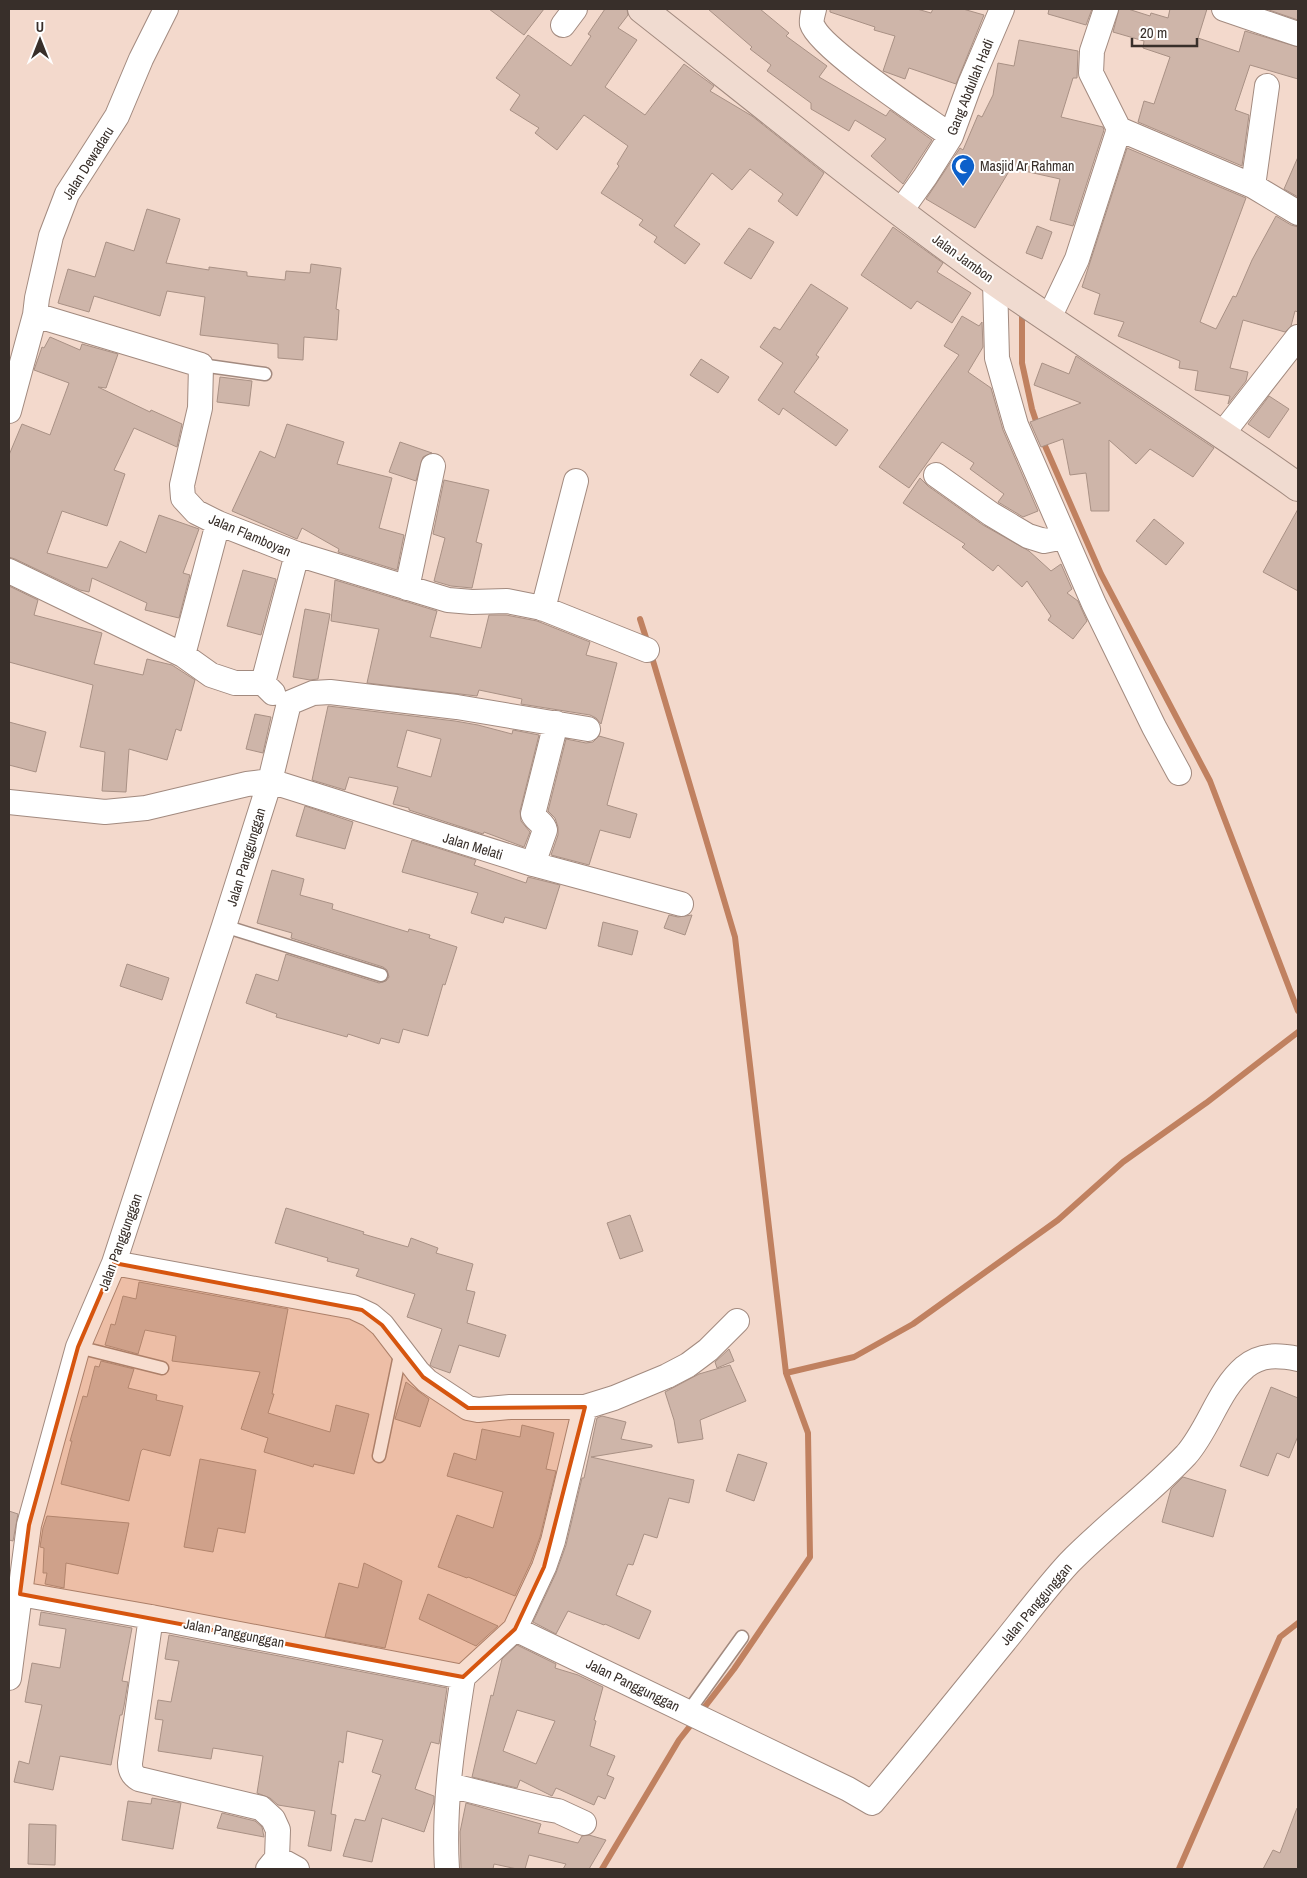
<svg xmlns="http://www.w3.org/2000/svg" width="1307" height="1878" viewBox="0 0 1307 1878" font-family="'Archivo Narrow',sans-serif">
<style>
.lines{fill:none;stroke-linecap:round;stroke-linejoin:round}
.stream{stroke:#c08160;stroke-width:6}
.building{fill:#ceb5a9;stroke:#a99185;fill-rule:evenodd}
.service-casing{stroke:#a28a7f;stroke-width:15}
.minor-casing{stroke:#a28a7f;stroke-width:26}
.secondary-casing{stroke:#a28a7f;stroke-width:30}
.service{stroke:#fff;stroke-width:12}
.minor{stroke:#fff;stroke-width:24}
.secondary{stroke:#f0dbd0;stroke-width:28}
.marked{fill:#d6550f;fill-opacity:0.2;stroke:#d6550f;stroke-width:4;stroke-linejoin:round}
.labels{text-anchor:middle;stroke-width:4;stroke-linejoin:round;paint-order:stroke}
.street-label{font-size:14px;fill:#382f2a;stroke:#fff}
.poi-label{font-size:14px;fill:#382f2a;stroke:#fff;text-anchor:start}
</style>
<rect width="100%" height="100%" fill="#f3d9cc"/>
<g class="lines">
<path class="stream" d="M1022 310V363L1032 409 1038 427
M1042 439 1101 574 1210 781 1298 1011
M640 619 648 644
M651 654 735 937 786 1373 854 1357 913 1324 1058 1220 1123 1162 1206 1103 1298 1032
M700 1713 734 1669 810 1557 808 1433 786 1373
M602 1869 679 1740 694 1721
M1179 1869 1280 1637 1298 1623"/>
</g>
<path class="building" d="M489 9H544L524 35Z
M605 9H627L628 15 618 28 637 40 605 87 645 115 684 64 714 86 710 91 752 116 824 173 797 216 778 201 783 194 750 169 732 190 712 173 674 226 700 244 685 264 654 242 657 237 639 225 643 220 601 193 619 166 617 164 628 146 584 115 557 150 535 133 539 128 510 110 520 95 496 78 528 35 571 66 591 36 588 34Z
M708 9H760L789 33 786 36 827 66 819 77 886 116 890 110 932 140 903 184 871 156 886 139 855 120 849 131 811 109V103L767 71 771 65 750 49 752 47Z
M830 9H917L931 13 933 9H963L984 15 956 84 909 68 905 79 883 71 895 36 874 30 875 27 830 12Z
M1049 9H1092L1086 25 1048 14Z
M1119 9H1128L1150 16 1151 13 1168 18 1170 9H1207L1198 38 1239 52 1245 31 1298 47V79L1250 65 1235 110 1249 115 1242 166 1138 122 1144 101 1154 104 1170 57 1143 48 1144 41 1113 32Z
M1266 9H1298V20Z
M1019 40 1078 51 1077 78H1073L1061 117 1103 127 1104 130 1073 226 1050 220 1060 179 1011 168 975 228 926 199 960 148 963 150 978 115 982 117 993 95 998 63 1014 66Z
M1127 148 1246 198 1200 322 1216 329 1233 296 1236 297 1252 260 1276 216 1291 225 1298 227V312L1295 311 1291 326 1285 332 1243 320 1230 368 1248 372 1246 381 1228 404 1230 396 1195 390 1198 371 1179 368 1180 361 1118 336 1124 322 1094 314 1100 294 1082 287Z
M1298 157V197L1284 189Z
M147 209 180 219 166 263 209 270V267L247 272V276L285 280 286 271 310 273 311 264 341 268 336 309 339 310 337 340 304 337 303 360 278 358V344L200 335 205 297 167 291 160 316 94 296 89 312 58 303 68 269 95 277 106 242 134 251Z
M1037 226 1052 232 1042 259 1026 253Z
M893 227 943 263 937 272 971 293 952 323 917 301 911 309 861 275Z
M749 228 774 242 751 279 724 263Z
M811 284 848 308 816 355 819 357 794 392 848 430 836 446 783 408 779 415 758 400 783 363 760 347 774 327 780 330Z
M962 316 979 326 982 322 983 347 968 372 991 388 1003 430 1038 511 1023 517 998 502 1004 494 970 469 974 463 942 442 909 488 879 467 959 355 944 346Z
M50 337 80 350 82 344 118 354 106 388 98 387 150 412 151 410 182 424 177 447 134 428 114 470 125 474 107 526 62 511 47 553 107 568 120 541 146 553 159 515 199 529 183 573 190 575 179 618 145 610 147 603 92 578 89 592 80 590 15 559 9 557V455L22 424 50 435 69 383 34 370 42 347 44 348Z
M1076 356 1214 448 1193 477 1150 449 1136 464 1109 440V511H1091L1086 473 1070 475 1063 439 1041 447 1030 422 1081 403 1034 385 1042 363 1069 374Z
M701 359 729 377 718 393 690 375Z
M220 377 252 381 249 406 217 402Z
M1269 396 1289 409 1269 438 1248 424Z
M287 424 344 442 337 464 392 478 379 528 404 535 397 570 338 552 339 549 302 528 297 539 232 511 260 451 275 458Z
M400 442 432 453 423 457 416 481 389 472Z
M920 478 928 486 983 525 1029 551 1051 571 1061 564 1072 589 1067 593 1078 601 1087 621 1073 639 1048 620 1051 616 1027 581 1022 587 998 565 993 571 962 547 965 544 903 503Z
M444 480 489 490 476 542 482 544 472 588 451 586 434 581 445 538 433 534Z
M1298 509V591L1263 572Z
M1154 519 1184 543 1166 565 1136 541Z
M243 570 276 579 261 635 227 626Z
M335 580 437 611 430 637 481 648 489 615H506L537 621 590 642 586 655 617 663 601 724 596 718 590 715 521 704 522 699 479 690 477 696 367 683 379 629 331 621Z
M9 586 38 600 34 615 102 633 94 664 143 675 147 659 172 665 195 680 181 731 176 729 167 760 129 749 126 792 102 791 105 752 80 747 93 685 9 662Z
M305 609 330 614 318 679 310 680 293 677Z
M328 706 455 721 478 725 512 734 513 730 539 735 520 811 521 821 530 832 524 847 484 832 483 834 409 810V808L393 804 398 787 349 777 345 790 312 780ZM407 730 441 739 431 777 397 767Z
M255 714 271 717 263 753 246 749Z
M9 722 46 732 36 772 9 765Z
M599 736 624 743 607 805 637 814 630 838 600 830 589 865 551 855 558 835V827L555 818 548 811 566 739 586 743 593 742Z
M305 806 353 822 345 849 296 836Z
M412 840 476 860 474 865 526 883 528 877 560 885 546 929 505 917 503 923 471 913 478 893 402 872Z
M272 870 304 879 300 895 333 904 332 909 408 932 409 929 430 935 429 938 457 947 445 985 443 984 428 1036 403 1029 399 1043 381 1038 379 1044 348 1034 347 1037 276 1017 277 1014 246 1003 256 974 278 981 286 954 379 983 386 981 389 977 387 970 383 967 291 938 292 933 257 923Z
M669 915 678 917 692 915 685 935 664 928Z
M603 922 638 931 632 955 598 946Z
M127 964 169 978 162 1000 120 986Z
M286 1208 364 1232 363 1234 408 1247 411 1238 438 1248 436 1253 473 1264 466 1290 475 1292 467 1323 506 1335 499 1357 459 1345 450 1373 433 1367 430 1365 442 1329 407 1317 415 1294 356 1276 359 1269 327 1261 328 1258 275 1243Z
M630 1215 643 1251 620 1259 607 1223Z
M139 1282 288 1309 272 1394H274L268 1413 330 1432 336 1405 369 1414 354 1474 314 1464 313 1467 264 1452 268 1438 241 1429 260 1372 172 1361 176 1336 145 1330 138 1354 105 1345 111 1324 115 1325 123 1296 136 1299Z
M729 1349 734 1361 717 1368 715 1362Z
M101 1361 134 1369 128 1388 157 1395 156 1400 183 1406 170 1456 143 1449 141 1451 129 1501 61 1484 72 1441H70L83 1396 87 1397 95 1366 99 1367Z
M730 1365 746 1401 700 1420 703 1439 678 1443 674 1420 665 1392 699 1374Z
M406 1382 429 1399 420 1427 395 1419Z
M1271 1387 1298 1398V1436L1289 1458 1277 1453 1268 1476 1240 1466Z
M602 1416 626 1422 621 1439 652 1445V1447L591 1457 694 1480 689 1503 669 1498 657 1538 644 1534 633 1565 628 1564 616 1595 651 1611 639 1639 605 1624 604 1625 568 1611 556 1634 533 1622 556 1573 566 1545 582 1478H584L597 1418Z
M522 1425 554 1433 546 1469 556 1471 540 1537 531 1562 515 1596 468 1577 467 1578 438 1567 457 1515 493 1528 503 1492 447 1476 454 1453 476 1460 482 1429 520 1437Z
M738 1454 767 1463 754 1501 726 1491Z
M200 1459 256 1470 245 1533 218 1528 213 1552 184 1547Z
M1183 1477 1226 1490 1213 1537 1162 1522 1171 1489Z
M9 1511 18 1514 13 1541 9 1540Z
M47 1516 129 1523 118 1574 66 1563 64 1588 45 1584 47 1573H43L44 1548 40 1547 43 1528Z
M364 1563 402 1581 385 1648 325 1637 339 1583 358 1588Z
M428 1594 467 1612 498 1626 476 1646 419 1619Z
M41 1612 132 1628 122 1681 128 1682 124 1706 122 1715H120L111 1765 60 1756 53 1790 14 1782 19 1761 29 1764 42 1705 25 1702 32 1663 60 1668 66 1629 39 1625Z
M169 1635 447 1688 439 1744 431 1742 415 1789 434 1796V1802L424 1832 382 1818 372 1862 343 1856 355 1819 365 1821 381 1775 372 1772 383 1740 347 1731 343 1763 339 1761 331 1814 336 1815 331 1851 308 1846 315 1811 278 1805 270 1798 257 1793 263 1756 213 1748 211 1759 158 1751 163 1720 155 1719 158 1700 171 1702 179 1661 165 1659Z
M517 1645 556 1664 555 1668 578 1675 603 1687 594 1720 596 1721 590 1746 615 1756 607 1775 614 1778 605 1799 598 1796 594 1805 556 1788 552 1796 520 1780 517 1788 472 1777 491 1695 493 1696 502 1659ZM517 1710 555 1721 536 1764 503 1751Z
M152 1798 181 1803 173 1849 122 1840 128 1801 151 1804Z
M466 1803 541 1824 538 1833 578 1843 582 1836 589 1835 606 1840 589 1869H563L566 1864 529 1855 525 1869H517L494 1864 493 1869H461L460 1832Z
M1297 1808H1298V1869H1263L1273 1850 1280 1853Z
M222 1813 255 1821 262 1827 264 1837 217 1828Z
M29 1824 56 1825 55 1865 28 1864Z"/>
<g class="lines">
<g class="service-casing">
<path id="service" d="M201 365 265 374
M224 926 381 975
M78 1347 162 1368
M379 1456 401 1350
M688 1712 742 1637"/>
</g>
<g class="minor-casing">
<path id="minor" d="M814 9C813 13 811 20 812 24 819 48 926 118 951 136
M1224 9 1298 34
M563 25 575 9
M1119 129 1253 186 1298 213
M1253 186 1267 86
M900 212 925 177 951 136 970 84 1002 9
M995 281 997 358 1016 425 1094 604 1154 727 1179 773
M35 315 201 365 200 408 182 485 183 498 196 512 218 523 297 554 448 600 472 602 507 601 542 608 647 650
M1049 318 1077 259 1119 129 1091 73 1092 51 1106 9
M9 411 35 315 37 298 51 236 67 194 117 116 141 59 166 9
M1223 433 1298 337
M936 475 991 514 1028 536 1044 541 1064 537
M9 571 183 655 211 675 235 683H263
M407 588 433 466
M543 609 576 481
M183 655 218 523
M273 693 263 683 297 554
M289 703 313 693 330 692 457 707 588 729
M270 781 533 864 545 830C544 823 536 821 533 814L556 723
M9 802 105 812 146 808 247 784 270 781
M533 864 681 904
M114 1263 353 1307 370 1315 382 1325 418 1372 427 1381 468 1408 478 1410 510 1407H585L614 1398 667 1376 688 1365 708 1350 737 1321
M20 1594 151 1617 463 1677 515 1629 848 1789 872 1803C917 1750 960 1696 1004 1642 1025 1616 1046 1588 1069 1563 1106 1525 1149 1494 1186 1455 1209 1429 1218 1390 1245 1367 1261 1354 1278 1355 1298 1359
M151 1617 130 1763C130 1771 132 1775 139 1779L261 1808 273 1819 278 1830 277 1858 268 1869
M515 1629 544 1567 553 1541 585 1407
M9 1678 29 1525 78 1347 114 1263 224 926 270 781 289 703
M449 1785 546 1809 558 1811 584 1823
M277 1858 297 1869
M447 1869C443 1805 453 1740 463 1677"/>
</g>
<g class="secondary-casing">
<path id="secondary" d="M642 9C759 101 873 195 994 281 1094 351 1199 416 1298 487"/>
</g>
<use href="#service" class="service"/>
<use href="#minor" class="minor"/>
<use href="#secondary" class="secondary"/>
</g>
<path class="marked" d="M114 1263 362 1310 382 1325 423 1377 468 1408 585 1407 544 1567 515 1629 463 1677 20 1594 29 1525 78 1347Z"/>
<defs>
<g id="mosque-pin" transform="scale(1.25)"><path d="M0 17L-7.5 6A9.5 9.5 0 1 1 7.5 6Z" fill="#0c60ca" stroke="#fff"/><path d="M3.5-4.9A6 6 0 1 0 3.5 4.9A5 5 0 1 1 3.5-4.9Z" fill="#fff"/></g>
</defs>
<g fill-rule="evenodd">
<use href="#mosque-pin" x="963" y="166"/>
</g>
<g class="labels">
<g class="street-label">
<text transform="translate(970 87) rotate(-68)" y="5">Gang Abdullah Hadi</text>
<text transform="translate(88 163) rotate(-58)" y="5">Jalan Dewadaru</text>
<text transform="translate(963 258) rotate(36)" y="5">Jalan Jambon</text>
<text transform="translate(250 535) rotate(23)" y="5">Jalan Flamboyan</text>
<text transform="translate(473 846) rotate(17)" y="5">Jalan Melati</text>
<text transform="translate(246 857) rotate(-73)" y="5">Jalan Panggunggan</text>
<text transform="translate(120 1242) rotate(-70)" y="5">Jalan Panggunggan</text>
<text transform="translate(1036 1604) rotate(-50)" y="5">Jalan Panggunggan</text>
<text transform="translate(234 1633) rotate(11)" y="5">Jalan Panggunggan</text>
<text transform="translate(633 1685) rotate(26)" y="5">Jalan Panggunggan</text>
</g>
<g class="poi-label">
<text x="980" y="171">Masjid Ar Rahman</text>
</g>
</g>
<rect width="1307" height="1878" fill="none" stroke="#382f2a" stroke-width="20"/>
<g transform="translate(40 40)" stroke="#ffffff" stroke-width="4" paint-order="stroke">
<path d="M0-4L9 19L0 12L-9 19Z" fill="#382f2a"/>
<text y="-8" font-size="14" font-weight="bold" text-anchor="middle" fill="#382f2a">U</text>
</g>
<path d="M1132 38v8h65v-8" fill="none" stroke="#382f2a" stroke-width="2.5"/>
<text x="1140" y="38" font-size="15" fill="#382f2a" stroke="#ffffff" stroke-width="4" paint-order="stroke">20 m</text>
</svg>
